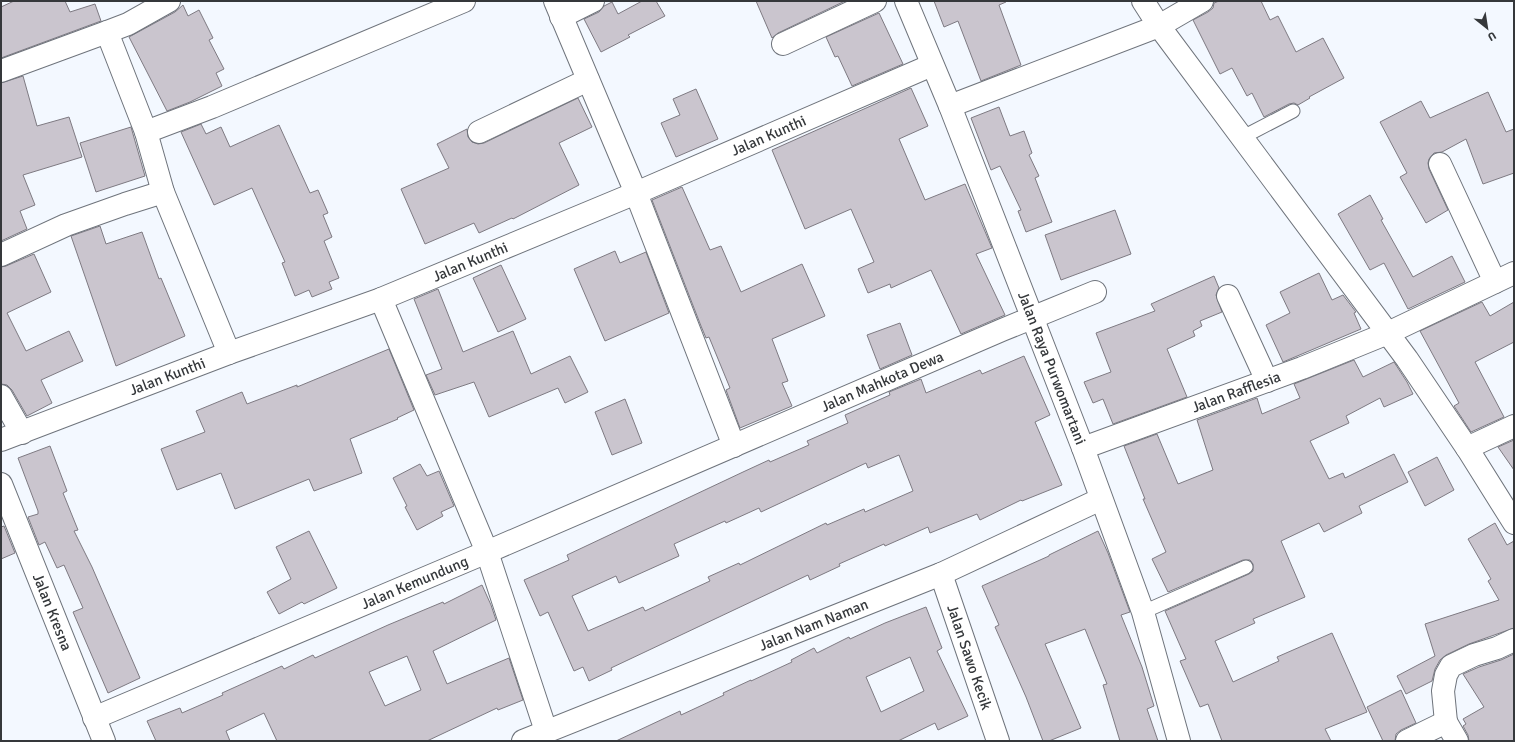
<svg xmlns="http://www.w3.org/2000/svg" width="1515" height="742" viewBox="0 0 1515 742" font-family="Signika,sans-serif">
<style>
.building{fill:#cac5ce;stroke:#7e7a82;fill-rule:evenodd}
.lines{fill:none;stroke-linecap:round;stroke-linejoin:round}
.service-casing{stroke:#6f747c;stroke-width:15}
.minor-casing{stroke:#6f747c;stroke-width:24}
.tertiary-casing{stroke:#6f747c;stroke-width:24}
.service{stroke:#fff;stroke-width:13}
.minor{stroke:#fff;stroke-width:22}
.tertiary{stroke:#fff;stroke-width:22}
.labels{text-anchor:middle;stroke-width:4;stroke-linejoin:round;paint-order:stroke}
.street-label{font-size:15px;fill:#35383b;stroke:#f3f8ff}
</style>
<rect width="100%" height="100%" fill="#f3f8ff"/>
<path class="building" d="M14 1H65L70 12 95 4 101 21 1 58V7Z
M642 1H656L665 16 628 35 630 37 601 52 584 19 599 12 604 6 612 2 618 14Z
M756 1H845L778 33 772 38Z
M934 1H1006V2L999 5 1021 65 981 81 958 21 944 27Z
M1219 1H1261L1270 20 1278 16 1296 52 1323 38 1344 78 1309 97 1310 98 1298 105 1294 103 1289 104 1264 117 1252 93 1247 96 1232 68 1220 74 1193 20 1208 12 1213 8 1214 3Z
M183 5 188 16 199 10 213 38 209 40 224 69 216 73 222 86 190 102 167 111 129 37 175 12Z
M879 13 903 64 852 86 838 56 835 57 826 37Z
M23 76 37 126 69 117 82 157 23 175 35 205 20 211 27 229 1 241V83Z
M911 88 928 126 899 139 925 200 965 184 992 248 976 254 1005 315 961 334 931 270 891 288 890 284 868 293 858 269 874 262 851 209 805 229 772 150Z
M696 89 718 139 676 157 661 123 680 115 673 99Z
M1488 92 1506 132 1514 129V173L1483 184 1466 139 1442 152 1434 153 1429 159 1428 163 1429 169 1448 210 1426 223 1400 177 1407 173 1380 122 1421 101 1430 118Z
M578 98 592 127 559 143 579 185 513 219 512 218 479 233 474 223 425 244 401 189 449 168 437 144 467 129 468 137 472 142 478 144 484 143Z
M999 107 1010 136 1024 131 1032 153 1029 155 1039 176 1035 178 1052 222 1026 232 1018 211 1021 210 1000 166 991 170 971 118Z
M201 124 206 134 221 127 230 147 279 125 310 193 318 190 328 213 323 215 332 237 324 241 339 278 329 282 332 289 312 297 309 290 295 296 282 263 285 262 252 188 214 205 181 132Z
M131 127 145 176 96 192 80 143Z
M682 187 710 250 721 246 741 292 802 264 825 316 772 339 788 381 782 383 792 406 740 428 726 390 730 388 709 337 706 338 701 326 652 200Z
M1370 195 1383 219 1381 220 1413 277 1452 256 1465 282 1408 309 1384 263 1370 270 1338 214Z
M1115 210 1131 254 1061 280 1045 235Z
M100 226 106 244 142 232 159 279 161 278 185 336 116 366 71 236Z
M615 251 620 263 646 252 669 313 605 341 574 269Z
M34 254 51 292 7 313 26 351 69 331 83 361 41 380 52 403 27 416 12 390 7 385 1 384V267L6 266Z
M501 265 526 319 498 332 473 278Z
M1319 273 1332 300 1343 295 1356 312 1354 313 1361 329 1283 362 1266 325 1290 313 1280 292Z
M1214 276 1219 288 1216 295 1222 312 1200 321 1202 326 1193 331 1195 336 1167 349 1187 397 1113 424 1103 399 1093 403 1084 382 1111 372 1096 333 1155 311 1151 304Z
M438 289 463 352 513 331 531 374 570 356 588 392 565 403 558 388 489 417 474 382 435 395 426 375 442 369 414 299Z
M1482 302 1490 316 1514 302V342L1475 362 1504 417 1471 432 1454 406 1459 403 1420 331Z
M900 323 912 355 880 369 867 335Z
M389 349 414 410 397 418 398 419 350 439 362 473 314 491 309 479 235 509 221 473 177 490 161 449 205 432 196 411 242 392 247 404 297 385V387Z
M1024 356 1050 415 1035 422 1062 485 1022 501 1021 500 980 520 977 514 930 533 928 527 885 546 884 544 839 564 840 566 810 580 808 575 611 668 612 670 589 681 583 667 574 671 548 612 540 616 524 580 569 560 567 555 743 472 769 460 770 462 809 445 807 441 848 423 845 415 890 395 889 392 921 379 926 393 980 370 982 374ZM899 455 913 491 865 512 864 509 827 525 826 523 740 565 739 563 708 577 710 581 645 611 643 607 588 631 572 596 616 576 619 583 679 556 674 544 725 521 726 523 759 508 761 512 866 463 868 468Z
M1354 360 1363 377 1394 362 1407 382 1413 394 1384 407 1380 398 1346 416 1349 423 1310 441 1329 479 1343 473 1345 478 1394 454 1408 482 1359 506 1362 513 1324 532 1319 523 1281 541 1305 597 1253 619 1255 623 1215 641 1233 682 1279 661 1277 657 1332 633 1367 712 1325 729 1331 741H1222L1208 704 1200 707 1180 661 1186 659 1165 611 1249 574 1253 571V564L1250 560H1243L1168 592 1152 559 1166 552 1143 499H1145L1124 446 1157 434 1178 484 1213 470 1197 420 1257 398 1262 414 1300 398 1294 384Z
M625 399 642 443 612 455 595 412Z
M1514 440V470L1498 447Z
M50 446 67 491 63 493 78 530 74 531 92 567 140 678 108 693 73 612 83 608 64 565 57 568 45 542 39 545 28 517 38 514V511L18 458Z
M1437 457 1454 490 1425 506 1408 472Z
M420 464 427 476 439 471 454 506 441 512 443 516 417 530 405 507 407 506 393 478Z
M1495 523 1507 545 1514 541V628L1469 644 1446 655 1440 660 1435 669 1432 681 1406 694 1397 676 1435 656 1425 624 1499 600 1488 581 1491 579 1468 539Z
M4 526 15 553 1 559V527Z
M309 531 337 588 304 604 302 602 279 614 267 592 291 579 276 547Z
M1098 531 1108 553 1130 612 1121 615 1142 667 1154 706 1147 709 1158 741H1120L1103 685 1107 684 1085 629 1045 644 1081 728 1049 741H1043L1026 697 995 627 999 625 982 586 1049 556V555Z
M482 585 491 605 496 620 433 651 447 684 509 658 523 700 498 710 497 708 427 741H277L264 713 226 731 230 741H156L147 721 180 708 182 713 223 695 222 693 282 666 284 669 313 655 315 658 388 625 443 602 444 604ZM407 656 421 690 385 706 369 672Z
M926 607 942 648 937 651 968 716 938 730 935 723 898 741H616L680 711 681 715 724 695 723 693 751 680V681L792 662 791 660 814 648 817 653 849 637 850 639 885 623ZM910 657 924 691 881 712 866 677Z
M1514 654V741H1469L1468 735 1463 726 1466 724 1463 719 1484 707 1463 674 1479 667 1501 660Z
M1401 690 1416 723 1401 730 1396 734 1395 741H1383L1367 707Z"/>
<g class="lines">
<g class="service-casing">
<path id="service" d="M1243 137 1293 111
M1143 612 1246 567"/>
</g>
<g class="minor-casing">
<g id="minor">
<path d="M555 1 636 193 734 446"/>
<path d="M1143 1 1159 26 1407 359 1467 448 1514 523"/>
<path d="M561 17 593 1"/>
<path d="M107 32 146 132 163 192 229 353"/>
<path d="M783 44 875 1"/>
<path d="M1 71 107 32 128 24 169 1"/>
<path d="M950 106 1159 26 1202 1"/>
<path d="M146 132 212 107 464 1"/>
<path d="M479 132 588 80"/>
<path d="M1440 164 1495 282"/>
<path d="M1 255 66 225 125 204 163 192"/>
<path d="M1228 296 1267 381"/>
<path d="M381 299 487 552 546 731"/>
<path d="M1 396 22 433"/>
<path id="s1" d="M1 440 229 353 381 299 636 193 932 65"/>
<path id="s2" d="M1083 448 1302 368 1388 333 1514 273"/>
<path d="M1467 448 1514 426"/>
<path id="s3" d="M1 484 104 741"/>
<path id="s4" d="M941 574 998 741"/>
<path id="s5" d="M94 718 487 552 1002 330 1095 292"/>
<path d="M1446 722 1443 691 1446 675 1451 666 1474 655 1497 648 1514 640"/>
<path id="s6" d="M523 741 941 574 1101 499"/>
<path d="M1407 741 1446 722 1457 741"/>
</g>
</g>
<g class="tertiary-casing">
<g id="tertiary">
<path id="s7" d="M906 1 950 106 1083 448 1143 612 1179 741"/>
</g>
</g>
<use href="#service" class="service"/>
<use href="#minor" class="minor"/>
<use href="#tertiary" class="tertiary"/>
</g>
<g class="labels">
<g class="street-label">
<text dy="5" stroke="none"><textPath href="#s1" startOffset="826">Jalan Kunthi</textPath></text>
<text dy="5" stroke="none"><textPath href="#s1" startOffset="502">Jalan Kunthi</textPath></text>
<text dy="5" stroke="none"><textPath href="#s7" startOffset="395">Jalan Raya Purwomartani</textPath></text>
<text dy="5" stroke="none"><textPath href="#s1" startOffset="178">Jalan Kunthi</textPath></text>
<text dy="5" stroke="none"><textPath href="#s5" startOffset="857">Jalan Mahkota Dewa</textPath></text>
<text dy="5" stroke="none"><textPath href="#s2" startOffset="163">Jalan Rafflesia</textPath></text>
<text dy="5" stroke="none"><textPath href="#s5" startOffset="348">Jalan Kemundung</textPath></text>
<text dy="5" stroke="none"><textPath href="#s3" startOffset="138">Jalan Kresna</textPath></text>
<text dy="5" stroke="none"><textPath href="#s6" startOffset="313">Jalan Nam Naman</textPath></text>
<text dy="5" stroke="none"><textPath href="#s4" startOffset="88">Jalan Sawo Kecik</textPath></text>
</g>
</g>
<rect width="1515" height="742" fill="none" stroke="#35383b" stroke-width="4"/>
<g transform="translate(1487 28) rotate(150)" stroke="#f3f8ff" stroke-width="3" paint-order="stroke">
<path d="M0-3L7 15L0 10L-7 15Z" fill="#35383b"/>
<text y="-6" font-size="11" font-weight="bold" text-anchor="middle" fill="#35383b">U</text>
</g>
</svg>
